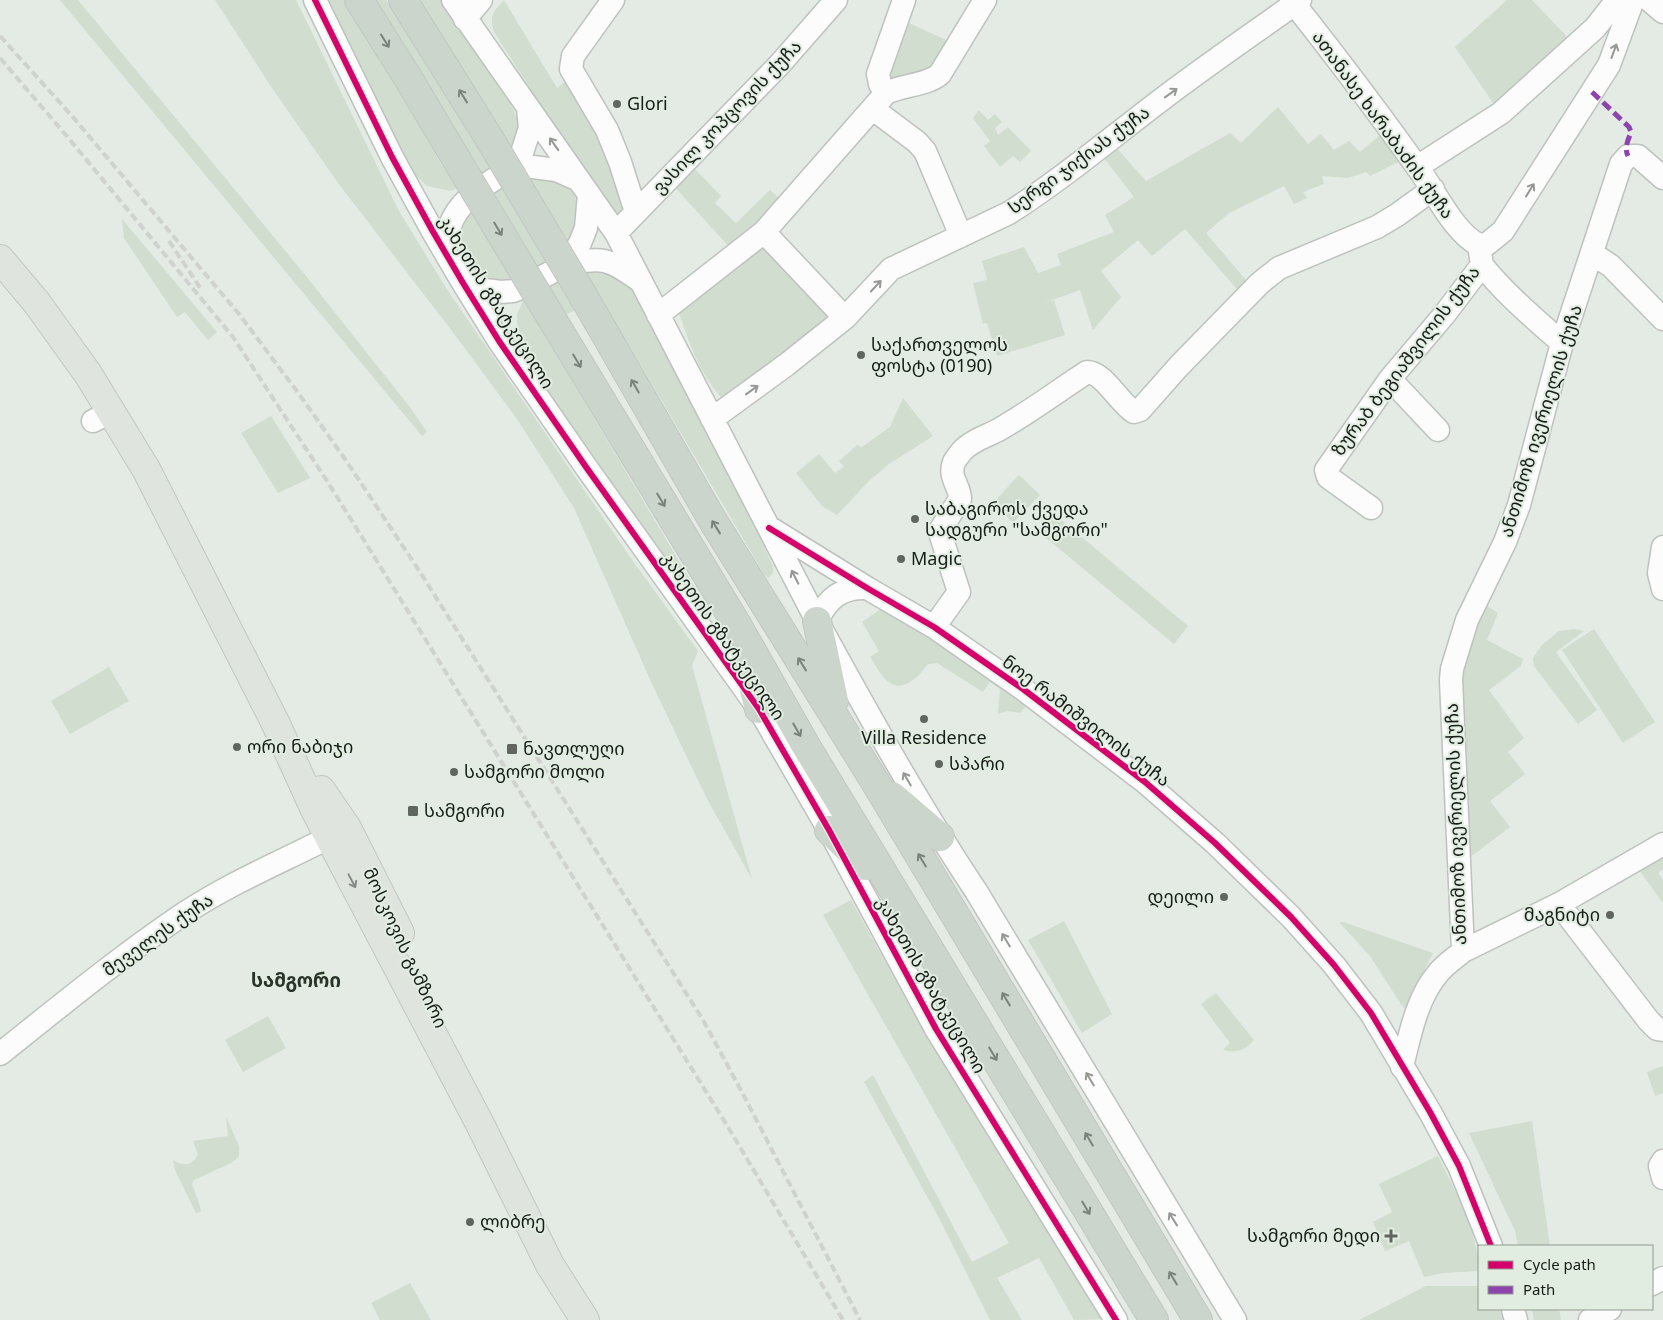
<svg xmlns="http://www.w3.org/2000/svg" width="1663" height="1320" viewBox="0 0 1663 1320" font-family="'Noto Sans','Noto Sans Georgian',sans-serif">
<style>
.green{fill:#d0ddcf}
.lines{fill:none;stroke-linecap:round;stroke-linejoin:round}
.minor-casing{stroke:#bec2be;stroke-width:25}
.major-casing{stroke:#c3c6c3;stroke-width:30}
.highway-casing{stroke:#c3c6c3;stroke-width:30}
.minor{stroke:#fbfcfb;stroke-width:22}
.major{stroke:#dfe4df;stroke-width:28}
.highway{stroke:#cbd5cb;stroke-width:28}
.rail{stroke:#d0d2d0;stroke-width:4;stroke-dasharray:8 4;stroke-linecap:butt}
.highway-bridge-casing{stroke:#c3c6c3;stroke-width:30;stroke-linecap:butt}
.highway-bridge{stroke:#cbd5cb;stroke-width:28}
.quiet{stroke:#8e44ad;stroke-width:5;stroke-dasharray:10 5;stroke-linecap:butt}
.cycleway-casing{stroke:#e2ede1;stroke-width:9}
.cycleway{stroke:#d6006c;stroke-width:6}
.oneway{stroke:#7b827b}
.oneway2{stroke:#959895}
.oneway3{stroke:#868a86}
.poi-dot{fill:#606560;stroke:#e2ede1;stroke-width:2}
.labels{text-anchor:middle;stroke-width:4;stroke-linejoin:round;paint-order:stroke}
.poi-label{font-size:18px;fill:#191d19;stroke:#e2ede1;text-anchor:start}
.street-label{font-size:18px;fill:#191d19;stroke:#e2ede1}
.neighbourhood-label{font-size:19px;font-weight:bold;fill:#2b342b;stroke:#e2ede1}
</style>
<rect width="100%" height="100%" fill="#e4eae4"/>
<path class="green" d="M60 0H78L302 271 409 406 427 432 422 436Z
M215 0H296L399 211 446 288 630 557 698 651 692 666 752 879 706 797 653 686 574 508 517 419 452 331 338 183 272 88Z
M325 0H345L399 87 442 166 446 170 466 150 374 0H386L476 144 499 129 419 0H443L507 95 518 121 519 142 509 158 474 183 450 191 427 186 411 171Z
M504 0 557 88 568 79 596 129 626 202 625 210 620 215 612 212 605 205 494 32C489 16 493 12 504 0Z
M1507 0H1532L1573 43 1498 110 1455 47Z
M900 19 955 44 940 68 886 81Z
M1278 107 1308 144 1321 134 1334 150 1349 141 1360 152 1380 135 1400 161 1370 176 1366 172 1348 178 1322 176 1324 184 1303 192 1307 198 1294 204 1284 186 1229 213 1206 233 1251 286 1242 295 1185 229 1152 256 1138 240 1101 271 1121 297 1093 330 1080 290 1041 304 1054 300 1065 335 997 356 987 323 983 324 973 283 987 280 982 261 1024 247 1038 273 1061 265 1057 254 1114 232 1105 215 1134 197 1101 154 1113 144 1146 181 1230 133 1241 143Z
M979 110 988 120 995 114 1002 122 995 128 998 135 1008 127 1031 151 1020 162 1013 156 1000 167 984 146 990 141 973 118Z
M691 165 721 196 715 203 736 223 770 190 781 200 732 250 672 184Z
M517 175 556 177 572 189 578 204V235L544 268 505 283 479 276 463 261 458 236 468 211Z
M122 219 217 332 208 340 185 312 177 317 124 238Z
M761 245 834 318 725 402C700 374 691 348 679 313Z
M586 265 626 278 747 507 773 567V573L768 578 764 574 600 296 541 329 710 613 660 556 526 365 518 340 517 314 523 301 539 289Z
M903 398 933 436 889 464 870 480 837 515 822 506 796 473 819 454 835 473 844 467 839 461 857 445 862 447 890 427Z
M271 416 310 478 278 493 241 433Z
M1019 475 1040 495 1013 523 993 503Z
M1053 513 1188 626 1174 644 1038 531Z
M1479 601 1498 613 1487 640 1523 659 1521 666 1489 690 1524 738 1508 752 1525 774 1490 801 1510 827 1465 861 1457 672Z
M881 609 946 649 1028 704 1020 713 1008 711 998 714 1000 689 990 682 983 692 937 663 928 664C919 676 902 695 886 680 880 674 875 664 870 657L879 651 862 622Z
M1574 629 1584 631 1556 652 1597 710 1578 724 1534 666 1533 658 1542 645 1559 631Z
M1594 629 1655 722 1623 743 1562 650Z
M109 667 129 701 70 734 51 701Z
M1663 851V869L1658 873 1663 880V903L1637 867Z
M851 900 913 1012 1106 1319 1074 1320 1039 1258 997 1278 1022 1320H990L939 1218 864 1082 873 1075 972 1262 1009 1243 823 915Z
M1064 921 1112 1014 1082 1033 1028 940Z
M1339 922H1343L1433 953 1405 1008 1402 1006 1370 956Z
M1216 993 1254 1040C1244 1051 1238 1053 1223 1050L1230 1043 1201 1004Z
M268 1016 286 1048 243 1072 225 1040Z
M1663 1066V1093L1655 1096 1647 1072Z
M226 1117 239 1146V1157L231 1163 194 1180 192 1184 200 1206 201 1211 196 1213 175 1170 173 1160C183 1166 191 1167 198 1155L193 1141 228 1136Z
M1532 1121 1550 1246H1518L1515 1231 1469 1133Z
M1438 1156C1454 1189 1479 1234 1479 1271L1443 1273 1424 1277 1409 1241 1385 1251 1373 1222 1392 1212 1379 1184Z
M410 1283 431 1320H380L371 1303Z
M1426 1286H1479V1309H1503L1506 1320H1359Z
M1532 1309H1559L1561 1320H1534Z"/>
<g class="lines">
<g class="minor-casing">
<path id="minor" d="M315 0 392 157 432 230 463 283 499 341 586 467 759 709 829 830 936 1029 1116 1320
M453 0 616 233 817 621C867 712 918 804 976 891L1235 1320
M613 0 573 56 571 69 607 130 620 162 636 212
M1291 0C1335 55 1377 111 1418 168 1435 191 1454 233 1479 245
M1649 0 1663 12
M465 19 481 0
M886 93 880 84 878 74 904 0
M873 109 917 142 925 151 961 236
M518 165 530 128 528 108
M1417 167 1501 113 1595 28 1617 0
M764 232 845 318
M616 233 780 64 836 0
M1479 245 1487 244 1503 231 1609 65 1633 0
M445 252C446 245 447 236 449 229 457 198 493 180 518 165L556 170 579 180
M1593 254 1611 266 1663 319
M568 263C606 258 607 258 639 280
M1482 265C1505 294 1534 318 1562 343
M463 283 485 290 501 292 513 291 524 287 568 263 580 243 586 228 589 194
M658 315 764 232 886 93C902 85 928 85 940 74L985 0
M1390 379 1438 430
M712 419 786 365 845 318 891 269 1009 213C1062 179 1111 138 1161 100 1207 65 1254 33 1300 0
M93 421 111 412
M1371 508 1328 477 1326 470 1390 379 1444 315 1482 265 1479 245
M770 528 867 588 934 627 1023 689 1145 782 1215 843 1291 917 1334 965 1371 1013 1430 1112 1459 1166 1491 1246
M1663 547 1659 573 1663 589
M817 621C828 598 841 587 867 588
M934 627 959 592 941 536V529L960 499C960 485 948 478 954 462 956 459 960 453 963 450 974 439 988 436 1000 429 1030 412 1058 391 1087 372 1104 372 1119 403 1134 412L1140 410 1179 366 1260 283 1279 268 1377 227 1397 215 1433 189
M1559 904 1649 1021 1657 1029 1663 1030
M1463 951 1559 904 1663 844
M0 1054C60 1006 121 956 185 913 235 880 291 858 343 830
M1402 1067C1410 1034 1417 997 1439 972 1446 964 1455 958 1463 951L1451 680 1452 669 1467 620 1505 542 1519 505 1562 343 1621 164 1628 156H1638L1663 178
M1663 1161 1660 1166 1663 1178
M1652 1284 1663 1278
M1513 1309 1516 1320
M1590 1320 1610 1309"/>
</g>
<g class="major-casing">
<path id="major" d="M0 259 37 303 88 374 146 469 275 722 315 810 481 1126 550 1265 585 1320
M321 790 347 828 400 933"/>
</g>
<g class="highway-casing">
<path id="highway" d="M359 0 408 78 455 157
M403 0 489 138
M585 299 713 521 874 780 1198 1320
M552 319 736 623 806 746 1154 1320
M817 621 834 701
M747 663 759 709
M892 796 940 837
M829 830 866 866"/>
</g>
<use href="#minor" class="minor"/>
<use href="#major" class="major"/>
<use href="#highway" class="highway"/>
<path class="rail" d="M0 36 72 116 239 314 299 394 345 459 420 572 703 1020 743 1094 860 1320
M0 58 65 134 233 337 329 484 728 1127 843 1320
M169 241 201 289"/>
<g class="highway-bridge-casing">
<path id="highway-bridge" d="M489 138 585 299
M455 157 552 319"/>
</g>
<use href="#highway-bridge" class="highway-bridge"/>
<path class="quiet" d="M1592 92 1629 127 1631 132C1628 140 1624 148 1628 156"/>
<g class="cycleway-casing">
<path id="cycleway" d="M315 0 392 157 432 230 463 283 499 341 586 467 759 709 829 830 936 1029 1116 1320
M769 528 867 588 934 627 1023 689 1145 782 1215 843 1291 917 1334 965 1371 1013 1430 1112 1459 1166 1491 1246"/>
</g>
<use href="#cycleway" class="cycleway"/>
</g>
<defs><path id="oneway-shaft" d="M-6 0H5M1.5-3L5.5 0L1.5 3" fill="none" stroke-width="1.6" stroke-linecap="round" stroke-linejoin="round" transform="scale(1.25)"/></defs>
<g class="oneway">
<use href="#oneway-shaft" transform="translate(385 41) rotate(58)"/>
<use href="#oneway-shaft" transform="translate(463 96) rotate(-122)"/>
<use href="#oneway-shaft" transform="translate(498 229) rotate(59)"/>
<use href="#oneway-shaft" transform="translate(577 361) rotate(59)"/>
<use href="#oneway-shaft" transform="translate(635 386) rotate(-120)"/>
<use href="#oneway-shaft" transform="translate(661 500) rotate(59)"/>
<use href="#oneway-shaft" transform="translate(716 527) rotate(-122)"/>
<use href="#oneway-shaft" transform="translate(802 664) rotate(-122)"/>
<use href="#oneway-shaft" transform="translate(797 730) rotate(60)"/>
<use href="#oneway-shaft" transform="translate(922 860) rotate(-121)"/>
<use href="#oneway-shaft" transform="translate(1006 999) rotate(-121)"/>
<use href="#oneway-shaft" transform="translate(993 1054) rotate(59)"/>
<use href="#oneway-shaft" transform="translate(1089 1139) rotate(-121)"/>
<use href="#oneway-shaft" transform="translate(1086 1208) rotate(59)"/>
<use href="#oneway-shaft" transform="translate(1173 1278) rotate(-121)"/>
</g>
<g class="oneway2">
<use href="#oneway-shaft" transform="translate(1614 51) rotate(-70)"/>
<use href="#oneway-shaft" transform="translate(1171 93) rotate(-36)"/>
<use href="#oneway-shaft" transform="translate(554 144) rotate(-125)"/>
<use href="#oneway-shaft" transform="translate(1530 190) rotate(-58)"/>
<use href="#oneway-shaft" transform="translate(876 286) rotate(-47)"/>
<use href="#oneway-shaft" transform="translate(752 390) rotate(-36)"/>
<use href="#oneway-shaft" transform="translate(795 577) rotate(-117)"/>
<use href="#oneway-shaft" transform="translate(907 779) rotate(-120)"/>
<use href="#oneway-shaft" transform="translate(1006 940) rotate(-121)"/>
<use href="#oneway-shaft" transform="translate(1090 1079) rotate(-121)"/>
<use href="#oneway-shaft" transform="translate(1173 1219) rotate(-122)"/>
</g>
<use class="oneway3" href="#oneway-shaft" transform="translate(352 881) rotate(62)"/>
<g class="poi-dot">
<circle cx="617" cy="104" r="5"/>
<circle cx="861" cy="355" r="5"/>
<circle cx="915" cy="519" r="5"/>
<circle cx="901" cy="559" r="5"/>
<circle cx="924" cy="719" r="5"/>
<circle cx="237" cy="747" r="5"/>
<rect x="506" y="743" width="12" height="12" rx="2.5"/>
<circle cx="939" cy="764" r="5"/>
<circle cx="454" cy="772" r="5"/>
<rect x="407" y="805" width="12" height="12" rx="2.5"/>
<circle cx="1224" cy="897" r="5"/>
<circle cx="1610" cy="915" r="5"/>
<circle cx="470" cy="1222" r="5"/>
<path d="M1388.5 1228.5h5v5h5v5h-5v5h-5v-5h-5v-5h5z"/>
</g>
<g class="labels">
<g class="poi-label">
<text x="627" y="110">Glori</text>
<text x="871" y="351">საქართველოს<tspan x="871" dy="21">ფოსტა (0190)</tspan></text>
<text x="925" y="515">საბაგიროს ქვედა<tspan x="925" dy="21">სადგური "სამგორი"</tspan></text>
<text x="911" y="565">Magic</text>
<text x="924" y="744" text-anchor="middle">Villa Residence</text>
<text x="247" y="753">ორი ნაბიჯი</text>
<text x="523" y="755">ნავთლუღი</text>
<text x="949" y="770">სპარი</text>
<text x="464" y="778">სამგორი მოლი</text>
<text x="424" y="817">სამგორი</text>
<text x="1214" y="903" text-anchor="end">დეილი</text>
<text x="1600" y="921" text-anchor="end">მაგნიტი</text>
<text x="480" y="1228">ლიბრე</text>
<text x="1380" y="1242" text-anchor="end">სამგორი მედი</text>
</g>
<g class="street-label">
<text transform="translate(727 117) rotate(-46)" y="6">ვასილ კოპცოვის ქუჩა</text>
<text transform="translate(1383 125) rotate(54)" y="6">ათანასე ხარაბაძის ქუჩა</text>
<text transform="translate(1079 160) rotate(-36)" y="6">სერგი ჯიქიას ქუჩა</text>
<text transform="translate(496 302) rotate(58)" y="6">კახეთის გზატკეცილი</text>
<text transform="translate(1406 361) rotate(-53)" y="6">ზურაბ ბეგიაშვილის ქუჩა</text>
<text transform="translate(1541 421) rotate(-73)" y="6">ანთიმოზ ივერიელის ქუჩა</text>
<text transform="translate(723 636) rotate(55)" y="6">კახეთის გზატკეცილი</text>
<text transform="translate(1086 721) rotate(37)" y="6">ნოე რამიშვილის ქუჩა</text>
<text transform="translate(1456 824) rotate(-92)" y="6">ანთიმოზ ივერიელის ქუჩა</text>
<text transform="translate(158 935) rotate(-35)" y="6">მეველეს ქუჩა</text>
<text transform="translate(405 948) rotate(65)" y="6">მოსკოვის გამზირი</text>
<text transform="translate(931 985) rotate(60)" y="6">კახეთის გზატკეცილი</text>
</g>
<g class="neighbourhood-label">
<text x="296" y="987">სამგორი</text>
</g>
</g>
<rect x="1478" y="1245" width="175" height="65" fill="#e2ede1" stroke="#929a91"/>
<rect x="1488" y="1261" width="25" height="8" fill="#d6006c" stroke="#929a91"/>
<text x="1523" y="1270" font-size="15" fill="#191d19">Cycle path</text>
<rect x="1488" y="1286" width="25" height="8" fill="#8e44ad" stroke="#929a91"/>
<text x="1523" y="1295" font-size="15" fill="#191d19">Path</text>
</svg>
